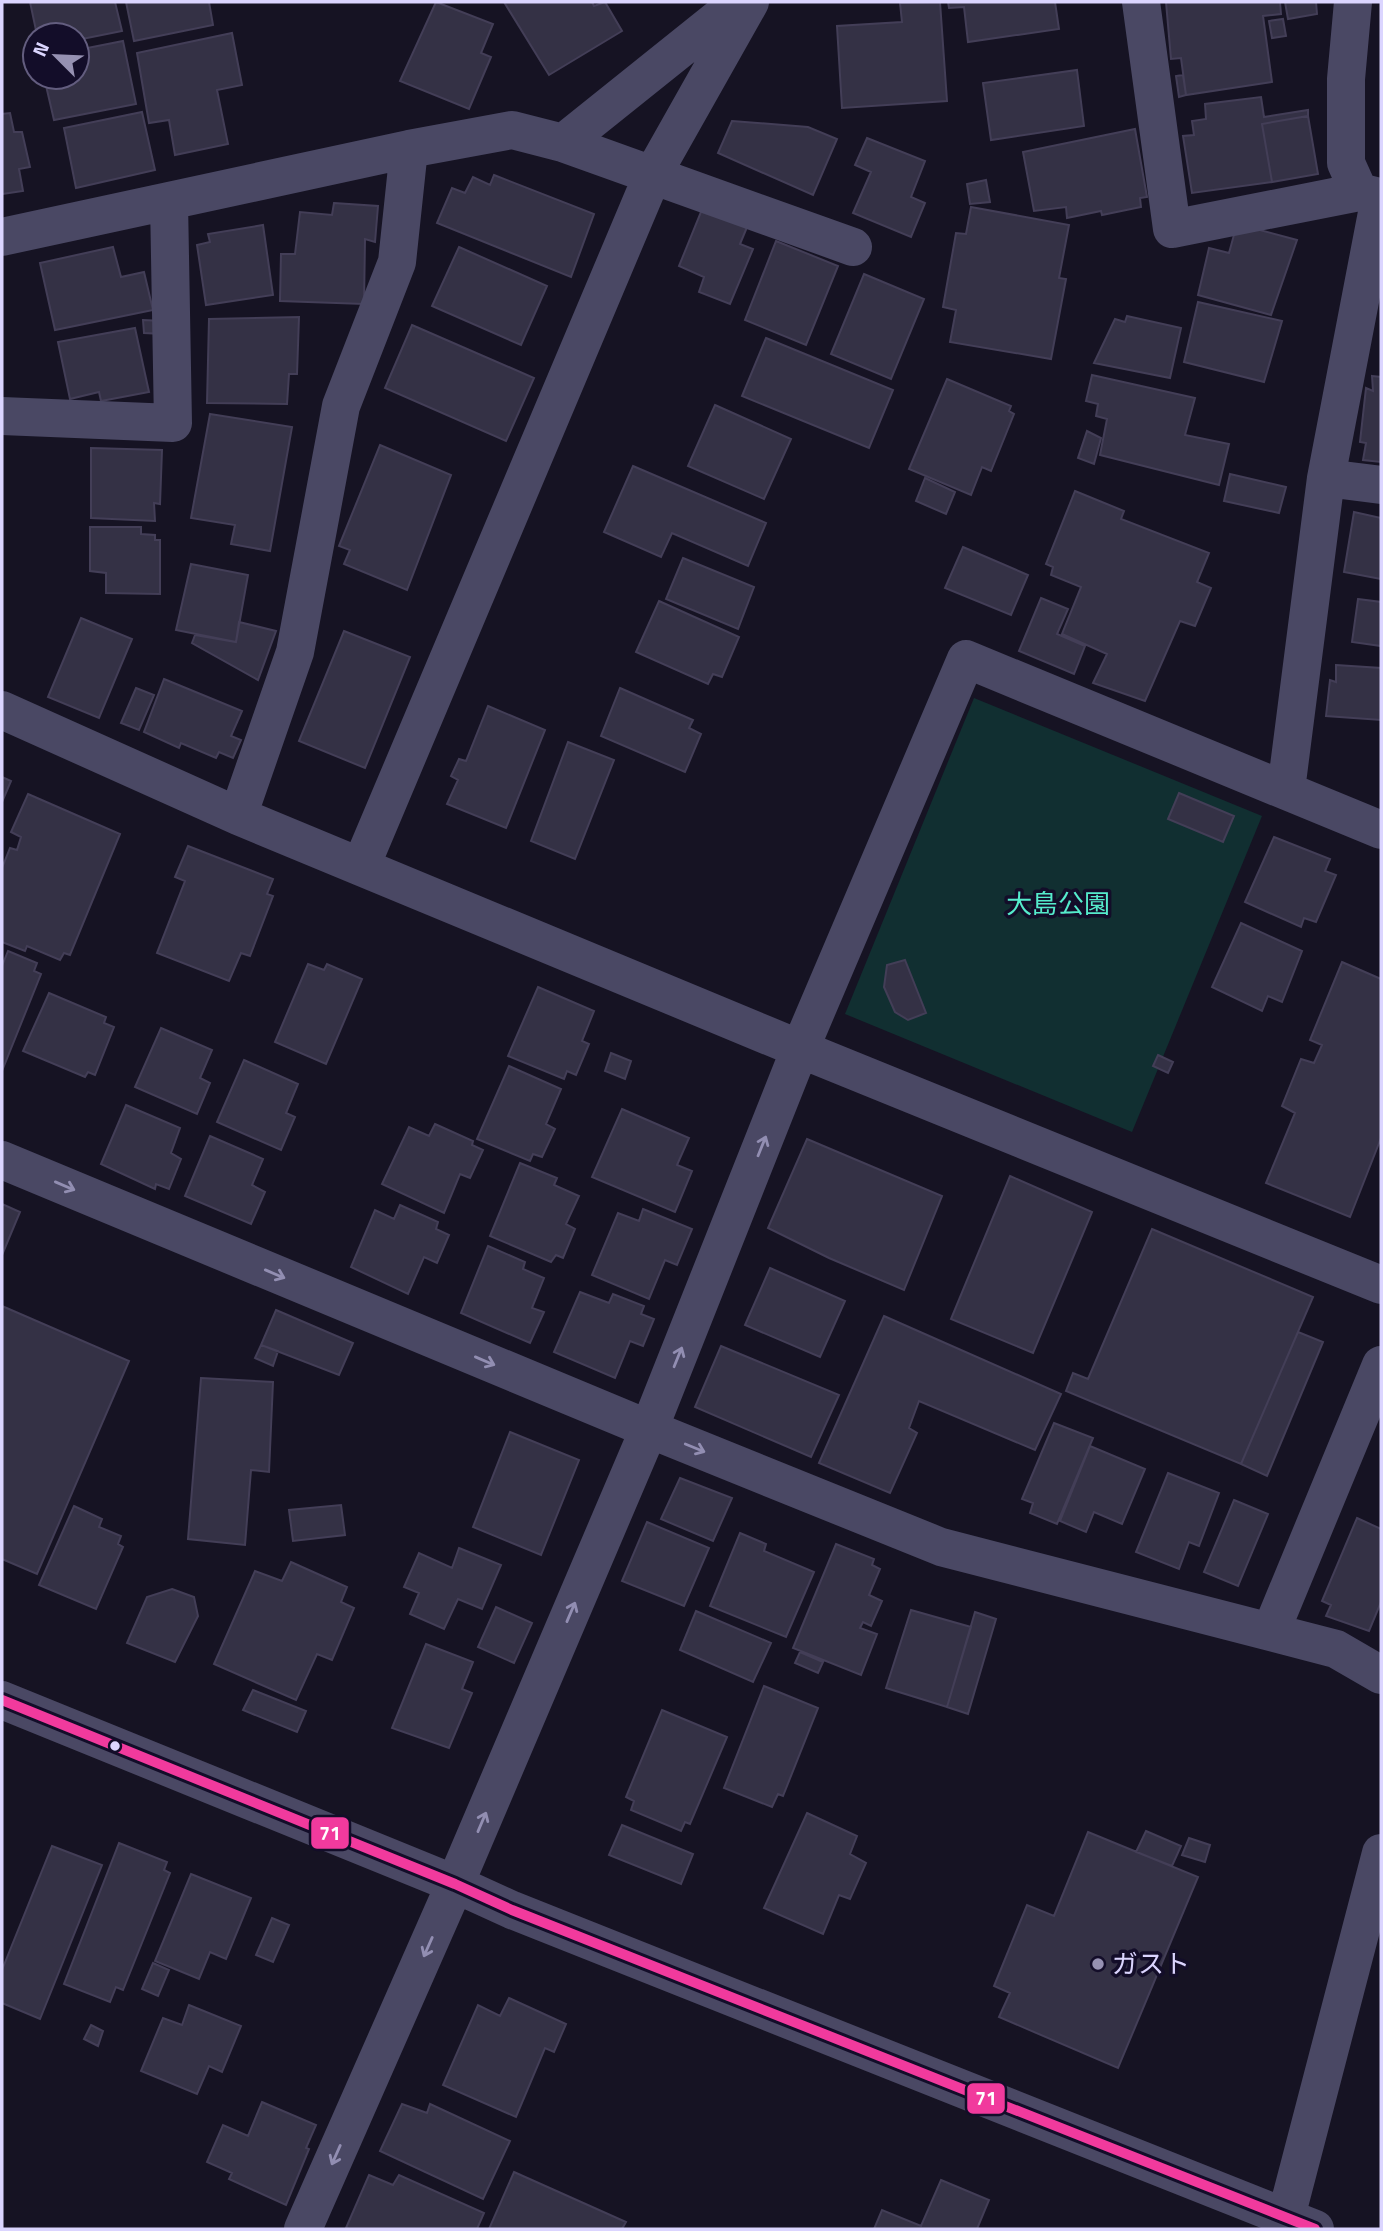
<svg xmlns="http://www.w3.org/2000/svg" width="1383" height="2231" viewBox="0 0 1383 2231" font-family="'Titillium Web','Noto Sans JP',sans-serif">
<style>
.green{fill:#112f31}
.building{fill:#343145;stroke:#433e57;stroke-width:2}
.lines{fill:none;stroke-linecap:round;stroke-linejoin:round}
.minor{stroke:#4a4864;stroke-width:38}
.bus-1-casing{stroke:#130d29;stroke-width:16}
.bus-1{stroke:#f13a9d;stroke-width:10}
.oneway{stroke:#928eb2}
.bus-dot{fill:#dbd5ff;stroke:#130d29;stroke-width:2.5}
.poi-dot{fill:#9691b2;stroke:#130d29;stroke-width:2.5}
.labels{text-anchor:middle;stroke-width:7;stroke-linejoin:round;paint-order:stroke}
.park-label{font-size:26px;fill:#55ebcb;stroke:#130d29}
.poi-label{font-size:26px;fill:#dbd5ff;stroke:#130d29;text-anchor:start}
.line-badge{stroke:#130d29;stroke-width:2.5}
.badge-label{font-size:19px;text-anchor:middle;font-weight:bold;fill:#fff}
</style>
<rect width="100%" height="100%" fill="#161323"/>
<path class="green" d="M974 698 1262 816 1132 1132 845 1014Z"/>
<path class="building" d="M30 2H115L122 31 77 40V35H37Z
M126 2H209L213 25 134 41Z
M436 2 493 24 481 53 491 57 469 109 400 81Z
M504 2H592L594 6 605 2 622 31 549 75Z
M940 2 947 101 842 108 837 26 902 22 900 3Z
M948 2H1055L1059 29 968 42 964 7 949 8Z
M1166 2H1280L1281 14 1263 16 1272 82 1186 95 1181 58 1171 59Z
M1285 2H1316L1317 14 1288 19Z
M1283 19 1286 36 1272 38 1269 21Z
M232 33 242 85 217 90 228 144 175 155 169 120 149 123 137 53Z
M123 41 136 104 54 120 44 77H77V50Z
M1077 70 1084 126 991 140 983 83Z
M1183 75 1186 95 1179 97 1176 76Z
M1261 97 1264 117 1308 110V116L1262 124 1272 182 1192 193 1183 136 1194 135 1192 121 1206 119 1205 104Z
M142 112 155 170 76 188 64 128Z
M10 113 14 132H22L30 167 19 169 23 191 2 194V114Z
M1308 116 1318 174 1272 182 1262 124Z
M732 121 808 127 837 139 813 195 718 153Z
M1135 129 1147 197 1140 198 1141 207 1102 215 1101 211 1067 218 1066 207 1034 211 1023 152Z
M867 138 925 161 911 197 925 203 911 237 853 213 871 172 855 165Z
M494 175 594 214 571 277 437 223 452 188 465 193 473 177 490 185Z
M986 180 990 202 970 204 967 184Z
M705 202 750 220 740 244 753 249 730 304 699 292 704 277 679 266Z
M334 203 378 206 375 242 365 239 364 304 280 301 281 254H295L300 212 332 215Z
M971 207 1069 225 1059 278 1066 279 1051 359 950 342 956 310 943 307 956 233 966 234Z
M1237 224 1297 240 1271 315 1198 295 1209 248 1229 253Z
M263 225 273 295 206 305 197 245 210 242 208 234Z
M776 241 838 266 806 345 745 320Z
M113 247 121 277 144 272 153 310 55 330 40 263Z
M459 247 547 286 521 345 432 306Z
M864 274 924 299 891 379 831 354Z
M1198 302 1282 321 1264 382 1184 362Z
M1127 316 1181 328 1170 378 1094 363 1115 319 1125 322Z
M299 317 297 374H289L287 404 207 403 209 319Z
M143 320 162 321 163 334 144 333Z
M412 325 534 378 506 441 385 388Z
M135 328 149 392 101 401 99 392 70 399 58 342Z
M766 338 893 390 869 448 742 396Z
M1092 375 1195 398 1185 435 1229 444 1219 485 1100 455 1107 419 1096 416 1098 404 1086 401Z
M1372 376 1381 377V462L1363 460 1366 443 1360 442 1366 388 1373 391Z
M947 379 1011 406 1009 411 1014 414 991 471 982 467 971 495 909 469Z
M715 405 791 439 764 499 688 466Z
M210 414 292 427 270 551 231 544 235 525 191 518Z
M1087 431 1101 438 1094 464 1078 458Z
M380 445 451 475 407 590 344 564 350 550 339 546Z
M91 448 162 450 160 504 154 503 155 521 91 518Z
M633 466 766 523 748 566 672 533 661 557 604 532Z
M1230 474 1286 487 1279 513 1224 501Z
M925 478 955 492 946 514 916 501Z
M1075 491 1124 511 1121 519 1209 553 1197 582 1211 588 1195 626 1180 621 1145 701 1093 683 1107 654 1062 634 1081 587 1051 575 1053 567 1046 564Z
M1354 512 1381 518V579L1344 572Z
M90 527H141V534L155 535V540H160V594L106 593V573L90 571Z
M963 547 1028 575 1011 615 945 588Z
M683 558 754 587 738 629 666 599Z
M191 564 248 575 236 642 176 630Z
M1041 598 1068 609 1057 634 1085 646 1074 674 1019 651Z
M1358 599 1381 602V646L1352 642Z
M659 601 739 637 722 677 713 674 708 684 636 652Z
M81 618 132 639 99 718 48 697Z
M239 622 276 631 258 680 192 643 195 635 236 642Z
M344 631 410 657 365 768 299 741Z
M1336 665 1381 668V720L1326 716 1330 680 1336 682Z
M164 679 242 711 231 736 241 740 233 758 219 752 216 758 181 743 179 748 144 732Z
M136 688 154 695 139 730 121 723Z
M620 688 693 720 689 728 701 734 685 772 601 736Z
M488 706 545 730 506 828 447 804 458 780 451 776 459 759 466 761Z
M568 742 614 760 575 859 531 841Z
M2 777 11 781 2 802Z
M1179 793 1234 816 1223 842 1168 819Z
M28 794 120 834 70 955 64 953 60 960 27 946 25 951 2 942V868L10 848 17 850 21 837 11 832Z
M1274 837 1330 859 1325 871 1336 875 1316 922 1304 918 1301 927 1245 902Z
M188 846 273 879 267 894 273 896 250 956 241 953 229 981 157 953 185 881 175 877Z
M1241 923 1302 951 1282 1002 1268 996 1262 1011 1212 987Z
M8 951 37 963 34 971 41 974 2 1071V966Z
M905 960 926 1013 908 1020 895 1012 884 987 887 965Z
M1342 962 1381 979V1138L1350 1217 1266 1183 1295 1113 1282 1106 1301 1059 1314 1063 1322 1045 1310 1040Z
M308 964 324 970 327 964 362 979 326 1064 275 1042Z
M538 987 594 1011 582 1041 589 1044 576 1075 567 1071 564 1079 508 1056Z
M49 993 106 1017 104 1023 114 1027 95 1075 88 1072 85 1077 23 1051Z
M161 1028 212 1050 200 1078 210 1083 197 1114 135 1087Z
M611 1053 631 1061 625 1079 605 1071Z
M1158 1055 1173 1062 1168 1073 1153 1066Z
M244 1060 298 1084 286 1113 295 1117 281 1150 217 1122Z
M509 1066 561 1089 546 1124 555 1129 542 1157 533 1154 530 1161 477 1139Z
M126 1105 180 1128 171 1153 181 1159 169 1189 156 1184 155 1189 101 1164Z
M622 1109 689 1138 677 1165 692 1171 675 1212 592 1177Z
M435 1124 473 1141 472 1145 483 1150 470 1178 460 1174 444 1213 382 1184 409 1127 429 1136Z
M210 1136 263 1159 252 1185 265 1192 251 1224 185 1196Z
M807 1139 942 1196 904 1290 829 1258 768 1228Z
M520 1163 557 1178 554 1185 579 1196 566 1224 575 1229 563 1258 556 1255 551 1262 490 1236Z
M1010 1176 1092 1212 1033 1353 951 1319Z
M2 1204 20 1212 2 1255Z
M400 1205 438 1222 436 1229 449 1235 437 1263 424 1257 408 1294 351 1267 375 1210 394 1219Z
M643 1209 692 1229 677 1265 665 1260 649 1299 592 1275 618 1213 639 1221Z
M1152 1229 1313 1297 1241 1464 1066 1391 1073 1373 1088 1379Z
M488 1246 525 1262 523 1269 544 1278 532 1308 544 1312 530 1343 461 1313Z
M770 1268 845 1301 820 1357 745 1325Z
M580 1292 609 1303 613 1294 644 1306 641 1314 654 1319 643 1346 630 1341 615 1378 554 1352Z
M2 1306 129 1361 37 1574 2 1559Z
M276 1310 353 1343 339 1375 261 1345Z
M884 1316 1061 1394 1035 1450 919 1401 909 1428 917 1433 890 1493 819 1463Z
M1298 1332 1323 1342 1267 1476 1241 1464Z
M261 1345 278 1351 273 1366 255 1358Z
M721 1346 839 1395 811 1457 695 1407Z
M201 1378 273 1382 269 1472 251 1470 245 1545 188 1539Z
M1054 1423 1093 1438 1057 1524 1030 1513 1033 1503 1022 1499Z
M510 1432 579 1460 541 1555 473 1527Z
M1090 1446 1145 1469 1122 1524 1094 1512 1086 1532 1060 1521Z
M1168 1473 1219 1493 1199 1546 1189 1542 1179 1569 1136 1552Z
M680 1478 732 1498 713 1541 661 1519Z
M1234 1500 1268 1514 1238 1586 1204 1572Z
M341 1505 345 1535 293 1541 289 1510Z
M74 1506 102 1519 99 1527 121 1536 118 1544 123 1547 96 1609 39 1585Z
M1357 1518 1381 1529V1602L1369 1631 1326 1616 1331 1605 1322 1601Z
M647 1522 709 1548 684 1606 622 1581Z
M740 1533 766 1544 764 1551 814 1572 786 1637 710 1606Z
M836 1544 874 1559 872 1565 880 1569 869 1595 882 1601 871 1626 863 1622 860 1628 877 1634 861 1675 793 1648Z
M459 1548 501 1565 482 1609 458 1599 444 1629 410 1614 419 1593 404 1587 419 1553 452 1568Z
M291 1562 347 1587 341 1602 354 1608 332 1660 317 1654 296 1700 214 1664 255 1571 282 1581Z
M172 1589 194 1597 198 1616 175 1662 127 1643 147 1597Z
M496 1607 532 1623 514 1663 478 1647Z
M911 1610 971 1627 947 1707 886 1688Z
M696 1611 771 1643 753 1682 680 1650Z
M975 1612 996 1619 968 1714 947 1707Z
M426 1644 473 1662 462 1689 472 1693 449 1748 392 1728Z
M800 1652 823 1662 818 1673 795 1663Z
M764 1686 818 1708 783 1796 778 1794 772 1807 724 1788Z
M253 1690 306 1711 297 1732 243 1710Z
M662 1710 727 1737 690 1824 685 1822 681 1831 631 1810 634 1801 626 1797Z
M807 1813 857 1836 850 1854 866 1863 850 1899 839 1895 823 1934 764 1908Z
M622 1825 693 1854 681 1884 609 1855Z
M1146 1831 1181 1846 1172 1866 1136 1852Z
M1088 1832 1198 1877 1118 2068 999 2017 1010 1993 994 1986 1027 1905 1054 1916Z
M1189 1838 1210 1845 1205 1862 1182 1855Z
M119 1843 167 1862 164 1870 170 1873 123 1990 116 1987 110 2002 64 1984Z
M52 1846 102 1865 40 2019 2 2003V1970Z
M191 1874 251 1898 226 1959 210 1952 199 1979 155 1961Z
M272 1918 289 1925 273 1962 256 1955Z
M153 1963 169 1970 158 1996 142 1989Z
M509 1998 566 2024 554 2052 545 2048 516 2117 443 2085 478 2005 500 2016Z
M189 2005 241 2026 222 2072 209 2066 197 2094 141 2071 163 2018 182 2025Z
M91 2025 103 2031 98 2046 84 2039Z
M262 2102 316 2125 306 2148 309 2149 286 2205 229 2179 232 2173 207 2162 223 2125 248 2136Z
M402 2104 427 2113 430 2104 510 2141 483 2199 380 2151Z
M514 2172 626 2222 622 2229H489Z
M369 2175 393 2185 399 2175 484 2213 477 2229H349L346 2228Z
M941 2180 989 2200 977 2229H874L882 2210 921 2226Z"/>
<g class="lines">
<path class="minor" d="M1141 2 1172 229 1359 192
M563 143 739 2
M2 237 409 149 512 130 563 143 853 247
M2 416 173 423 169 201
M1326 478 1381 485
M2 710 238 816 800 1049 1381 1285
M1286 790 1326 478 1380 197 1359 192 1346 163V79L1353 2
M238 816 295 652 341 406 397 262 409 149
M361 866 653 174 750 2
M2 1160 649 1429 941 1547 1336 1649 1381 1675
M1271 1631 1381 1365
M2 1700 455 1884 512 1910 1315 2229
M1286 2217 1381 1853
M303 2229 455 1884 649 1429 800 1049 966 659 1381 830"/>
<g class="bus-1-casing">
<path id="bus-1" d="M2 1700 455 1884 512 1910 1315 2229"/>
</g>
<use href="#bus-1" class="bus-1"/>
</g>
<defs><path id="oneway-shaft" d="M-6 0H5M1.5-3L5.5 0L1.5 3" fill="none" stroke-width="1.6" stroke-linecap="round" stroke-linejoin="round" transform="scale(1.75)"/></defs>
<g class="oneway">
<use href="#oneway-shaft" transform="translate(762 1146) rotate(-68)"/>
<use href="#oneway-shaft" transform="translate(65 1186) rotate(23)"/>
<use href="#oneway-shaft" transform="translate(275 1274) rotate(23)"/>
<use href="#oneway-shaft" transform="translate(678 1357) rotate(-68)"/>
<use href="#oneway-shaft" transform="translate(485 1361) rotate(23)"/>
<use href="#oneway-shaft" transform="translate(695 1448) rotate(22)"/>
<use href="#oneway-shaft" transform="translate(571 1612) rotate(-67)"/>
<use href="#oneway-shaft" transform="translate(482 1822) rotate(-67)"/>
<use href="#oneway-shaft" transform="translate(428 1947) rotate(114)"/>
<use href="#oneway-shaft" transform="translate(336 2155) rotate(114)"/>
</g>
<circle class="bus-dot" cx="115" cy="1746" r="6"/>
<circle class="poi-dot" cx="1098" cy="1964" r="7"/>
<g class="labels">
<g class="park-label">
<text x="1058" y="913">大島公園</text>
</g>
<g class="poi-label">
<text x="1112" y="1973">ガスト</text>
</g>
</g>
<g class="line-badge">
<rect x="310" y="1816" width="40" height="34" rx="7" fill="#f13a9d"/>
<rect x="966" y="2082" width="40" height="33" rx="7" fill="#f13a9d"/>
</g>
<g class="badge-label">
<text x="330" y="1840">71</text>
<text x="986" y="2105">71</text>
</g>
<rect width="1383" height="2231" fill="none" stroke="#dbd5ff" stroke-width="7"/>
<g transform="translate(56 56) rotate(294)"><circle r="33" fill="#130d29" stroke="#635d7f" stroke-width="2"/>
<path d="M0-5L12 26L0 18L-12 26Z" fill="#9691b2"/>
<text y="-10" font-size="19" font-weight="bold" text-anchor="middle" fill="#dbd5ff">N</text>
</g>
</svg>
